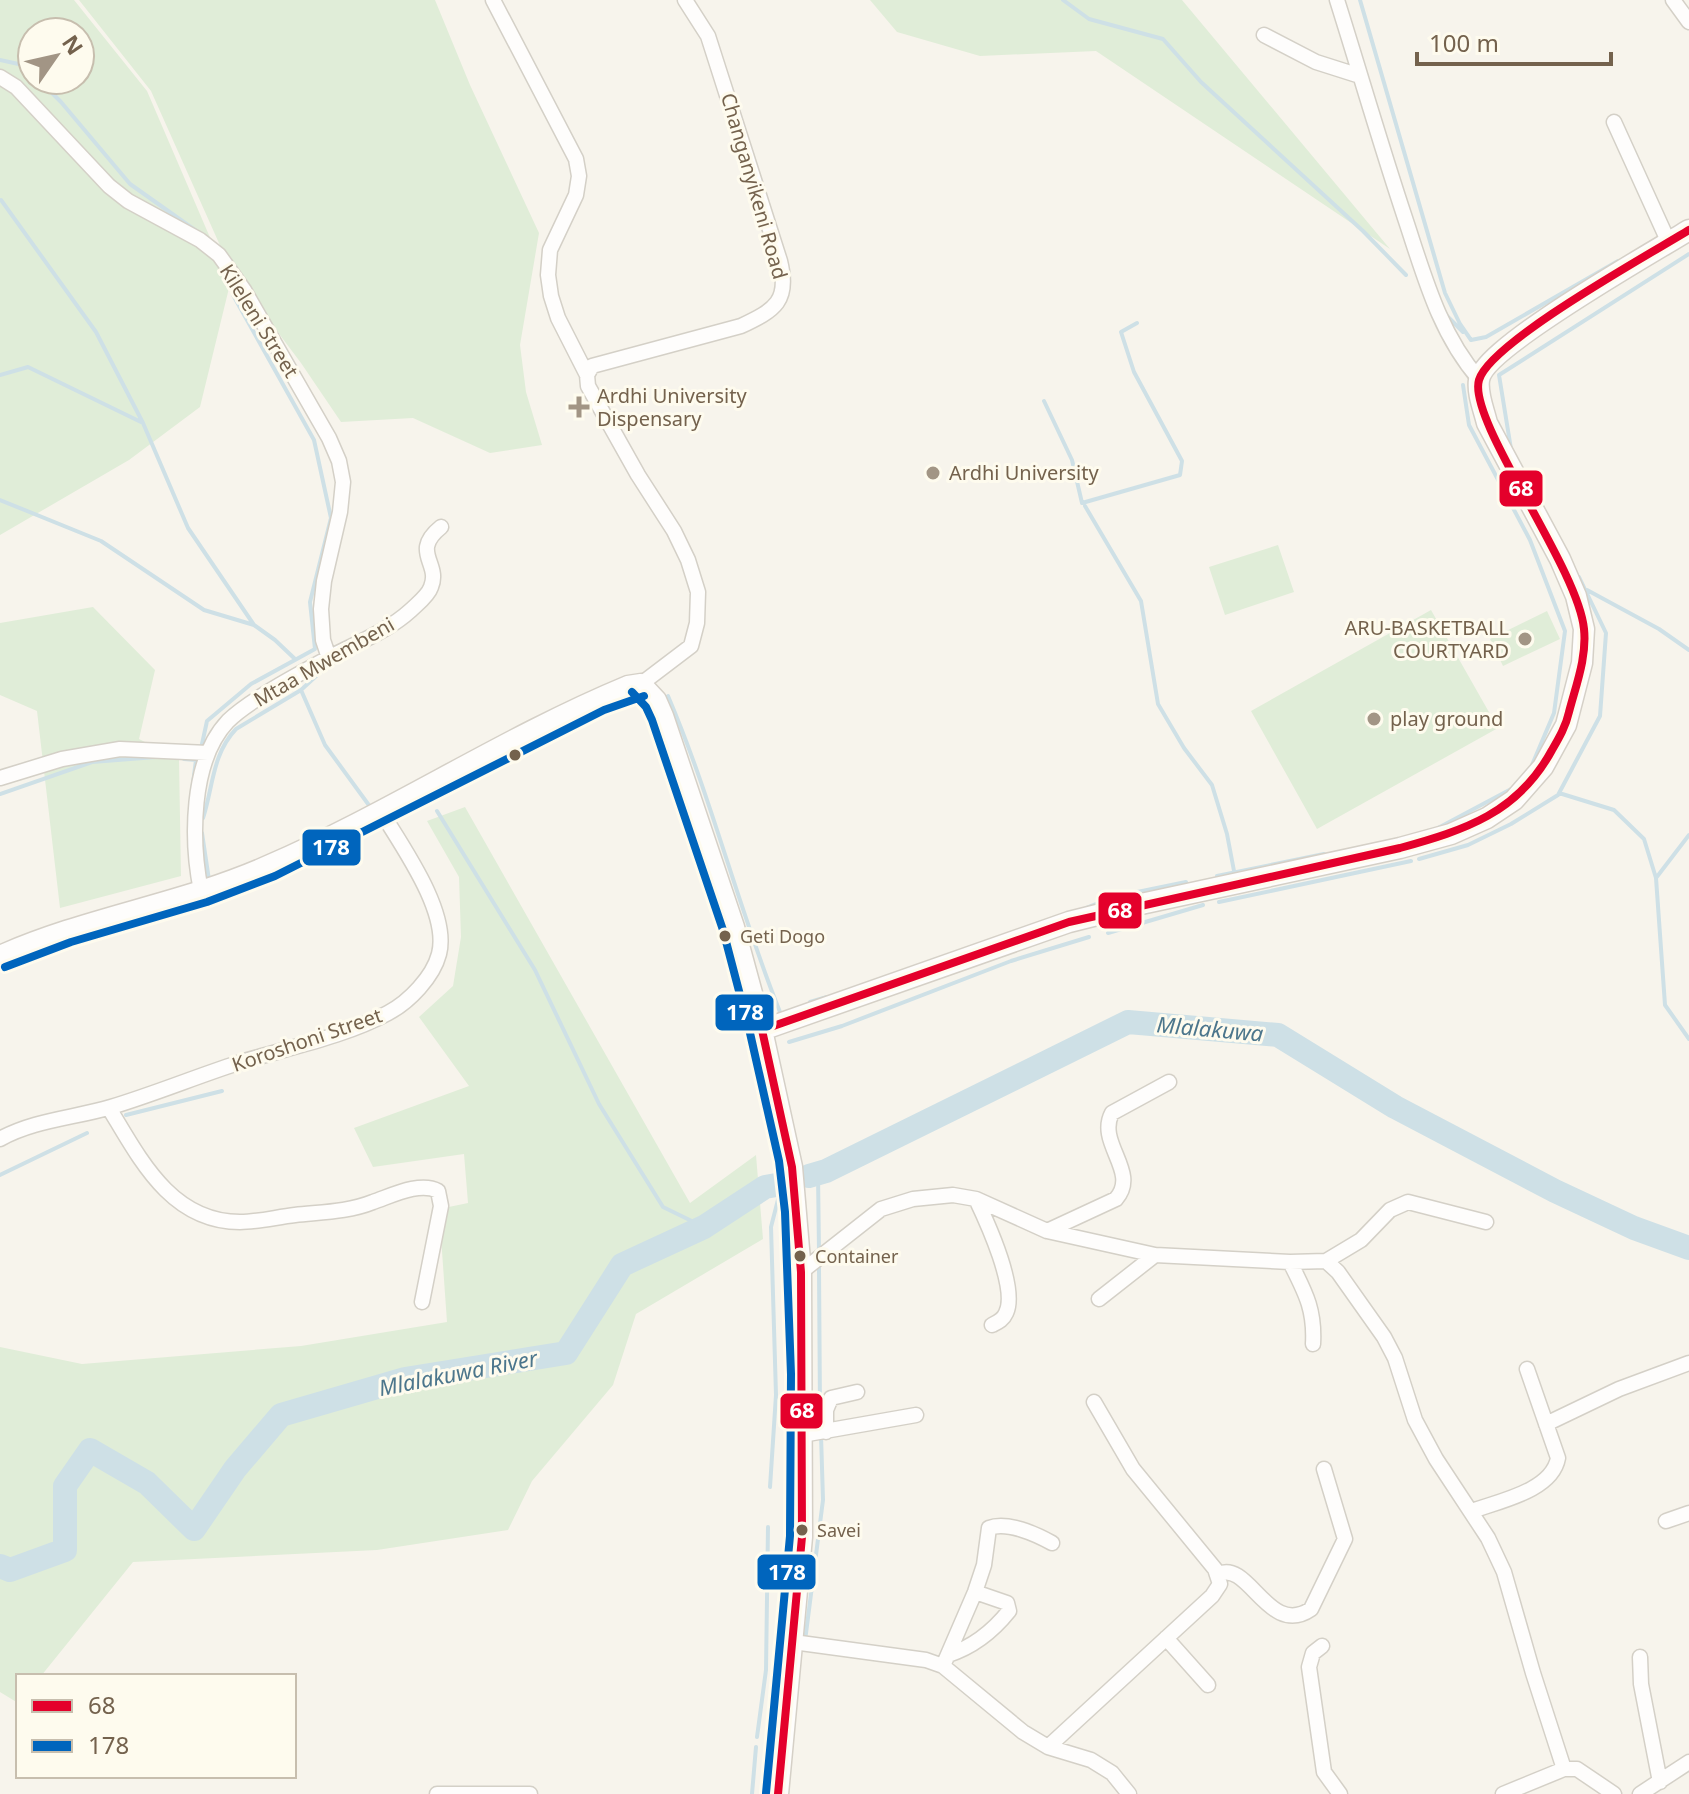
<svg xmlns="http://www.w3.org/2000/svg" width="1689" height="1794" viewBox="0 0 1689 1794" font-family="'Noto Sans',sans-serif">
<style>
.green{fill:#e0edd8;fill-rule:evenodd}
.lines{fill:none;stroke-linecap:round;stroke-linejoin:round}
.stream{stroke:#cee0e6;stroke-width:4}
.river{stroke:#cee0e6;stroke-width:24}
.street-casing{stroke:#d4d0c7;stroke-width:17}
.secondary-casing{stroke:#d5d0c7;stroke-width:23}
.street{stroke:#fefdfc;stroke-width:14}
.secondary{stroke:#fefdfc;stroke-width:20}
.bus-1-casing{stroke:#fefbee;stroke-width:14}
.bus-2-casing{stroke:#fefbee;stroke-width:14}
.bus-1{stroke:#e4002b;stroke-width:8}
.bus-2{stroke:#0065bd;stroke-width:8}
.poi-dot{fill:#a29585;stroke:#fefbee;stroke-width:3}
.bus-dot{fill:#74624d;stroke:#fefbee;stroke-width:3}
.labels{text-anchor:middle;stroke-width:6;stroke-linejoin:round;paint-order:stroke}
.bus-label{font-size:18px;fill:#74624d;stroke:#fefbee;text-anchor:start}
.street-label{font-size:20px;fill:#74624d;stroke:#fefbee}
.poi-label{font-size:20px;fill:#74624d;stroke:#fefbee;text-anchor:start}
.water-label{font-size:22px;font-style:italic;fill:#4c768c;stroke:#fefbee}
.line-badge{stroke:#fefbee;stroke-width:3}
.badge-label{font-size:22px;text-anchor:middle;font-weight:bold;fill:#fff}
</style>
<rect width="100%" height="100%" fill="#f7f4ec"/>
<path class="green" d="M0 0H74L147 91 230 284 200 407 129 460 0 535ZM32 32H80V80H32Z
M79 0H435L470 85 539 233 520 345 526 392 542 445 490 453 413 418 341 422 301 363 231 270 151 91Z
M870 0H1182L1390 249 1096 51 980 56 897 32Z
M1278 545 1294 592 1225 615 1209 567Z
M93 607 155 670 139 739 179 759 181 876 60 908 37 711 0 695V623Z
M1431 610 1498 728 1317 829 1251 711Z
M1547 611 1560 639 1503 666 1490 639Z
M465 807 690 1203 756 1155 763 1239 636 1314 613 1385 532 1481 508 1530 377 1550 133 1562 41 1676H18V1703L0 1692V1347L82 1364 301 1346 447 1322 439 1209 468 1203 464 1154 373 1167 354 1128 469 1086 419 1017 453 986 461 937 459 877 427 821Z"/>
<g class="lines">
<path class="stream" d="M1063 0 1089 19 1163 39 1201 82 1363 231 1406 275
M1360 0 1445 293 1460 324 1471 340
M0 60 23 65 32 74
M39 80 61 102 130 184 195 230
M1 200 96 332 143 423 188 528 254 625 275 640 295 659
M1447 316 1463 332
M1471 340 1486 337 1618 261
M0 375 28 367 143 423
M1463 385 1469 425 1530 540 1565 631 1554 713 1532 765
M1044 401 1072 460 1082 503 1180 475 1182 461 1134 372 1121 332 1137 323
M1511 449 1499 375 1689 254
M0 500 101 541 204 610 254 625
M1085 506 1141 601 1158 704 1184 748 1212 785 1227 834 1234 871
M1587 590 1659 629 1689 650
M301 690 325 745 371 808
M668 696C712 799 738 908 780 1012
M202 744 207 721 251 684 315 649 310 602 331 518 314 440 233 295
M184 759 196 760 192 791
M1559 793 1614 810 1644 839 1656 878
M0 794 92 762 156 757
M437 811 535 970 599 1104 663 1207 704 1227
M203 818C213 788 212 754 236 729L301 690 326 667
M1438 828 1515 787
M202 833 209 880
M1689 835 1656 878 1665 1005 1689 1039
M1419 859 1468 845 1511 824 1558 795 1600 716 1606 633 1579 577
M1217 876 1324 854
M1219 902 1411 861
M1086 908 1113 897 1186 882
M104 930 144 921
M1108 933 1203 905
M0 968 27 955
M810 1002 827 997
M789 1042 842 1026 1011 961 1089 937
M126 1115 222 1091
M818 1174 819 1251
M0 1175 87 1133
M819 1268 820 1410
M770 1487 776 1395 771 1227 782 1184
M805 1641 823 1500 821 1435
M757 1737 766 1670 768 1527
M752 1794 756 1747"/>
<path class="river" d="M809 1176 826 1171 1128 1022 1278 1035 1395 1107 1555 1191 1634 1228 1689 1248
M0 1566 10 1570 65 1550V1486L90 1450 147 1483 194 1529 235 1469 281 1415 405 1379 566 1353 622 1265 704 1227 765 1187 782 1184"/>
<g class="street-casing">
<path id="street" d="M493 0 576 159 579 176 576 195 550 250 548 275 551 296 558 318 587 375 588 386 638 475 674 531 688 560 698 592 697 623 691 646 641 684
M1337 0C1360 73 1381 146 1405 218 1424 275 1439 333 1479 379
M1673 0 1689 22
M1264 35 1316 62 1360 76
M0 77 16 87 109 186 128 201 200 240 219 255 244 290 329 438 339 461 343 482 340 512 324 581 321 609 323 640 329 658
M1614 122 1669 243
M587 375 592 366 741 326C775 310 790 301 780 261L708 36 685 0
M0 778 62 759 120 749 208 753
M201 891C191 841 190 761 228 721 249 700 304 671 332 656 359 642 388 631 411 610 417 604 428 596 431 587 441 563 410 552 441 527
M109 1108C140 1159 171 1222 240 1222 258 1222 277 1217 295 1215 322 1212 348 1212 373 1202 391 1196 420 1181 438 1191L441 1206 422 1302
M0 1139C34 1120 74 1118 111 1107 154 1094 195 1077 238 1063 286 1048 344 1037 388 1013 409 1002 433 977 439 954 450 912 401 845 380 810
M976 1199C987 1222 1018 1289 1006 1313 1003 1320 998 1322 992 1325
M1047 1231 1116 1199C1140 1172 1096 1143 1112 1113L1169 1082
M1326 1261 1361 1240 1390 1210 1408 1202 1486 1222
M1290 1262C1305 1292 1315 1309 1313 1344
M801 1272 881 1209 913 1199 953 1195 976 1199 1047 1231 1155 1255 1290 1262 1326 1261 1338 1272 1384 1337 1395 1358 1415 1420 1436 1459 1488 1538 1504 1572 1533 1673 1564 1769
M1099 1299 1155 1255
M1546 1424 1619 1389 1689 1363
M826 1432V1410L831 1398 857 1392
M802 1435 916 1415
M1472 1511C1499 1501 1552 1491 1558 1458L1527 1369
M1666 1521 1689 1513
M1219 1574C1249 1560 1269 1638 1311 1609L1345 1539 1324 1469
M1166 1638 1208 1685
M793 1642 926 1660 943 1666 1023 1732 1048 1747 1091 1760 1112 1773 1129 1794
M1322 1646 1313 1653 1309 1667 1324 1772 1340 1794
M948 1655C973 1647 993 1631 1009 1611L1007 1603 975 1592
M1640 1657 1641 1684 1660 1782
M943 1666 975 1592 984 1565 989 1528C1007 1521 1036 1534 1052 1543
M1048 1747 1212 1596 1220 1584 1215 1569 1133 1469 1094 1402
M437 1794H530
M1503 1794 1564 1769H1577L1614 1794
M1640 1794 1689 1762"/>
</g>
<g class="secondary-casing">
<path id="secondary" d="M0 956C87 917 183 904 270 865 392 812 505 737 628 686L641 684 656 700 663 716 734 927 762 1030 792 1167 801 1272 802 1537 778 1794
M762 1030 1069 922 1141 904 1400 848 1451 834 1487 818 1514 800 1543 767 1566 725 1582 663 1584 629 1576 596 1560 559 1487 423C1484 410 1477 394 1479 380 1484 347 1654 252 1689 230"/>
</g>
<use href="#street" class="street"/>
<use href="#secondary" class="secondary"/>
<g class="bus-1-casing">
<path id="bus-1" d="M762 1030 1069 922 1400 848C1465 830 1518 813 1552 750 1559 738 1566 726 1569 712 1576 685 1587 657 1584 629 1578 567 1467 420 1479 380 1490 342 1650 254 1689 230
M762 1030 792 1167 801 1272 802 1537 778 1794"/>
</g>
<g class="bus-2-casing">
<path id="bus-2" d="M632 692 646 707 652 720 723 930 750 1033 779 1161 785 1212 791 1374 790 1536 766 1793
M5 967 71 942 207 902 275 876 604 710 644 696"/>
</g>
<use href="#bus-1" class="bus-1"/>
<use href="#bus-2" class="bus-2"/>
</g>
<g class="poi-dot">
<path d="M575 395h8v8h8v8h-8v8h-8v-8h-8v-8h8z"/>
<circle cx="933" cy="473" r="8"/>
<circle cx="1525" cy="639" r="8"/>
<circle cx="1374" cy="719" r="8"/>
</g>
<g class="bus-dot">
<circle cx="515" cy="755" r="7"/>
<circle cx="725" cy="936" r="7"/>
<circle cx="800" cy="1256" r="7"/>
<circle cx="802" cy="1530" r="7"/>
</g>
<g class="labels">
<g class="bus-label">
<text x="740" y="943">Geti Dogo</text>
<text x="815" y="1263">Container</text>
<text x="817" y="1537">Savei</text>
</g>
<g class="street-label">
<text transform="translate(754 186) rotate(74)" y="7">Changanyikeni Road</text>
<text transform="translate(259 321) rotate(58)" y="7">Kileleni Street</text>
<text transform="translate(324 662) rotate(-30)" y="7">Mtaa Mwembeni</text>
<text transform="translate(307 1040) rotate(-19)" y="7">Koroshoni Street</text>
</g>
<g class="poi-label">
<text x="597" y="403">Ardhi University<tspan x="597" dy="23">Dispensary</tspan></text>
<text x="949" y="480">Ardhi University</text>
<text x="1509" y="635" text-anchor="end">ARU-BASKETBALL<tspan x="1509" dy="23">COURTYARD</tspan></text>
<text x="1390" y="726">play ground</text>
</g>
<g class="water-label">
<text transform="translate(1210 1029) rotate(5)" y="8">Mlalakuwa</text>
<text transform="translate(458 1373) rotate(-11)" y="8">Mlalakuwa River</text>
</g>
</g>
<g class="line-badge">
<rect x="1498" y="469" width="46" height="39" rx="8" fill="#e4002b"/>
<rect x="301" y="828" width="61" height="39" rx="8" fill="#0065bd"/>
<rect x="1097" y="891" width="46" height="39" rx="8" fill="#e4002b"/>
<rect x="714" y="993" width="61" height="39" rx="8" fill="#0065bd"/>
<rect x="779" y="1392" width="45" height="38" rx="8" fill="#e4002b"/>
<rect x="756" y="1553" width="61" height="38" rx="8" fill="#0065bd"/>
</g>
<g class="badge-label">
<text x="1521" y="496">68</text>
<text x="331" y="855">178</text>
<text x="1120" y="918">68</text>
<text x="745" y="1020">178</text>
<text x="802" y="1418">68</text>
<text x="787" y="1580">178</text>
</g>
<rect x="16" y="1674" width="280" height="104" fill="#fefbee" stroke="#c7beae" stroke-width="2"/>
<rect x="32" y="1700" width="40" height="12" fill="#e4002b" stroke="#c7beae" stroke-width="2"/>
<text x="88" y="1714" font-size="24" fill="#74624d">68</text>
<rect x="32" y="1740" width="40" height="12" fill="#0065bd" stroke="#c7beae" stroke-width="2"/>
<text x="88" y="1754" font-size="24" fill="#74624d">178</text>
<g transform="translate(56 56) rotate(56)"><circle r="38" fill="#fefbee" stroke="#c7beae" stroke-width="2"/>
<path d="M0-6L14 30L0 20L-14 30Z" fill="#a29585"/>
<text y="-12" font-size="22" font-weight="bold" text-anchor="middle" fill="#74624d">N</text>
</g>
<path d="M1417 52v12h194v-12" fill="none" stroke="#74624d" stroke-width="4"/>
<text x="1429" y="52" font-size="24" fill="#74624d" stroke="#fefbee" stroke-width="6" paint-order="stroke">100 m</text>
</svg>
